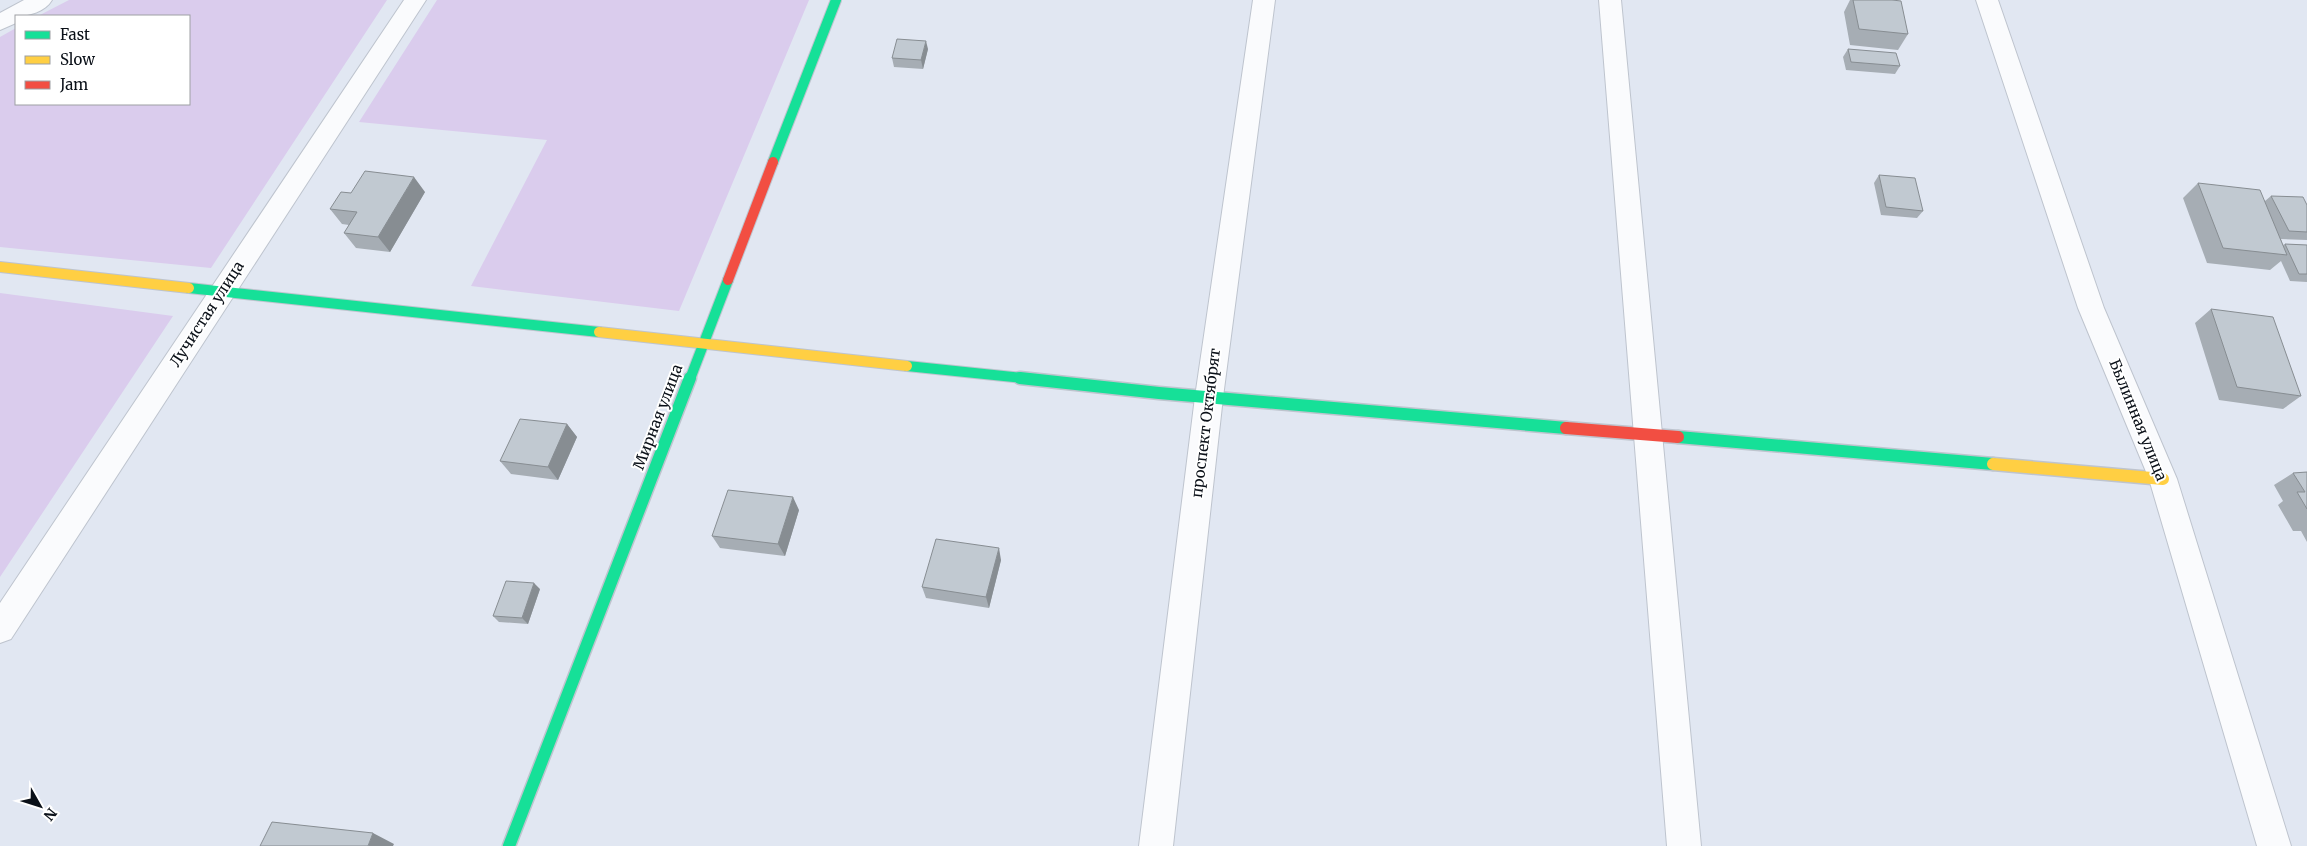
<svg xmlns="http://www.w3.org/2000/svg" width="2307" height="846" viewBox="0 0 2307 846" font-family="Merriweather,serif">
<style>
.green{fill:#dacced}
.lines{fill:none;stroke-linecap:round;stroke-linejoin:round}
.street-casing{stroke:#bec4ce;stroke-width:2}
.fast-far1-casing{stroke:#bec4ce;stroke-width:12}
.fast-casing{stroke:#bec4ce;stroke-width:15}
.slow-far1-casing{stroke:#bec4ce;stroke-width:12}
.slow-casing{stroke:#bec4ce;stroke-width:15}
.jam-far1-casing{stroke:#bec4ce;stroke-width:12}
.jam-casing{stroke:#bec4ce;stroke-width:15}
.street{fill:#fafbfd;fill-rule:evenodd}
.fast-far1{stroke:#16e098;stroke-width:10}
.fast{stroke:#16e098;stroke-width:12}
.slow-far1{stroke:#ffcf43;stroke-width:10}
.slow{stroke:#ffcf43;stroke-width:12}
.jam-far1{stroke:#f24e42;stroke-width:10}
.jam{stroke:#f24e42;stroke-width:12}
.wall{fill:#a6adb4}
.shaded-wall{fill:#878d92}
.building{fill:#c1c9d1;stroke:#878d92}
.labels{text-anchor:middle;stroke-width:4;stroke-linejoin:round;paint-order:stroke}
.street-label{font-size:15px;fill:#0a1018;stroke:#fff}
</style>
<rect width="100%" height="100%" fill="#e1e7f2"/>
<path class="green" d="M69 0H387L211 268 0 247V37L16 28V104H189V16H38Z
M437 0H809L679 311 471 286 547 140 359 122Z
M0 293 173 316 0 577Z"/>
<g class="lines">
<g class="street-casing">
<path id="street" d="M24 0H52C45 12 29 16 16 16V23L0 30V13Z
M404 0H426L11 639 0 643V603Z
M1253 0H1275L1223 397 1173 846H1139L1195 397Z
M1599 0H1621L1701 846H1667Z
M1976 0H1998L2104 308 2177 479 2291 846H2257L2149 479 2078 308Z"/>
</g>
<g class="fast-far1-casing">
<path id="fast-far1" d="M773 162 836 0
M189 288 599 332
M907 366 1032 379
M690 379 728 280"/>
</g>
<g class="fast-casing">
<path id="fast" d="M1020 378 1159 393 1566 428
M1678 437 1993 464
M509 846 690 378"/>
</g>
<g class="slow-far1-casing">
<path id="slow-far1" d="M0 267 189 288
M599 332 907 366"/>
</g>
<g class="slow-casing">
<path id="slow" d="M1993 464 2163 479"/>
</g>
<g class="jam-far1-casing">
<path id="jam-far1" d="M728 280 773 162"/>
</g>
<g class="jam-casing">
<path id="jam" d="M1566 428 1678 437"/>
</g>
<use href="#street" class="street"/>
<use href="#fast-far1" class="fast-far1"/>
<use href="#fast" class="fast"/>
<use href="#slow-far1" class="slow-far1"/>
<use href="#slow" class="slow"/>
<use href="#jam-far1" class="jam-far1"/>
<use href="#jam" class="jam"/>
</g>
<path class="wall" d="M1850 0H1892L1908 34 1898 50 1850 45 1844 12Z
M928 49 923 69 894 67 892 58Z
M1848 49 1900 66 1895 74 1846 70 1843 57Z
M1879 175 1923 211 1917 218 1881 215 1874 183Z
M2198 183 2265 201 2271 196 2307 205V240L2281 239 2283 245 2285 244 2307 245V282L2290 281 2281 261 2270 270 2207 263 2183 198Z
M425 192 390 252 356 248 344 233 349 225 342 224 330 209 351 193Z
M2211 309 2301 396 2283 409 2219 400 2195 323Z
M567 424 577 437 558 480 511 474 500 461Z
M2307 472V542L2301 531H2293L2278 505 2283 501 2274 485 2293 473Z
M799 510 785 556 720 548 712 536Z
M1001 560 989 608 926 598 922 587Z
M540 589 528 624 499 622 493 616Z"/>
<path class="shaded-wall" d="M926 41 928 49 923 69 921 60Z
M414 177 425 192 390 252 378 237Z
M567 424 577 437 558 480 548 467Z
M793 497 799 510 785 556 778 544Z
M999 548 1001 560 989 608 986 597Z
M534 583 540 589 528 624 522 618Z
M373 833 394 844 393 846H368Z"/>
<path class="building" d="M1853 0H1892L1901 1 1908 34 1859 29Z
M897 39 926 41 921 60 892 58Z
M1848 49 1896 53 1900 66 1851 62Z
M365 171 414 177 378 237 344 233 357 212 330 209 341 192 351 193Z
M1879 175 1915 178 1923 211 1886 207Z
M2198 183 2260 190 2287 255 2223 248Z
M2271 196 2303 197 2307 205V232L2289 231Z
M2285 244 2307 245V274H2299Z
M2211 309 2273 317 2301 396 2237 387Z
M520 419 567 424 548 467 500 461Z
M2307 472V509L2297 492H2305L2293 473Z
M728 490 793 497 778 544 712 536Z
M936 539 999 548 986 597 922 587Z
M506 581 534 583 522 618 493 616Z
M272 822 373 833 368 846H260Z"/>
<g class="labels">
<g class="street-label">
<text transform="translate(207 314) rotate(-57)" y="5">Лучистая улица</text>
<text transform="translate(658 417) rotate(-69)" y="5">Мирная улица</text>
<text transform="translate(2138 420) rotate(68)" y="5">Былинная улица</text>
<text transform="translate(1206 423) rotate(-83)" y="5">проспект Октябрят</text>
</g>
</g>
<rect x="15" y="15" width="175" height="90" fill="#ffffff" stroke="#9d9fa3"/>
<rect x="25" y="31" width="25" height="8" fill="#16e098" stroke="#9d9fa3"/>
<text x="60" y="40" font-size="15" fill="#0a1018">Fast</text>
<rect x="25" y="56" width="25" height="8" fill="#ffcf43" stroke="#9d9fa3"/>
<text x="60" y="65" font-size="15" fill="#0a1018">Slow</text>
<rect x="25" y="81" width="25" height="8" fill="#f24e42" stroke="#9d9fa3"/>
<text x="60" y="90" font-size="15" fill="#0a1018">Jam</text>
<g transform="translate(40 806) rotate(129)" stroke="#ffffff" stroke-width="4" paint-order="stroke">
<path d="M0-4L9 19L0 12L-9 19Z" fill="#0a1018"/>
<text y="-8" font-size="14" font-weight="bold" text-anchor="middle" fill="#0a1018">N</text>
</g>
</svg>
